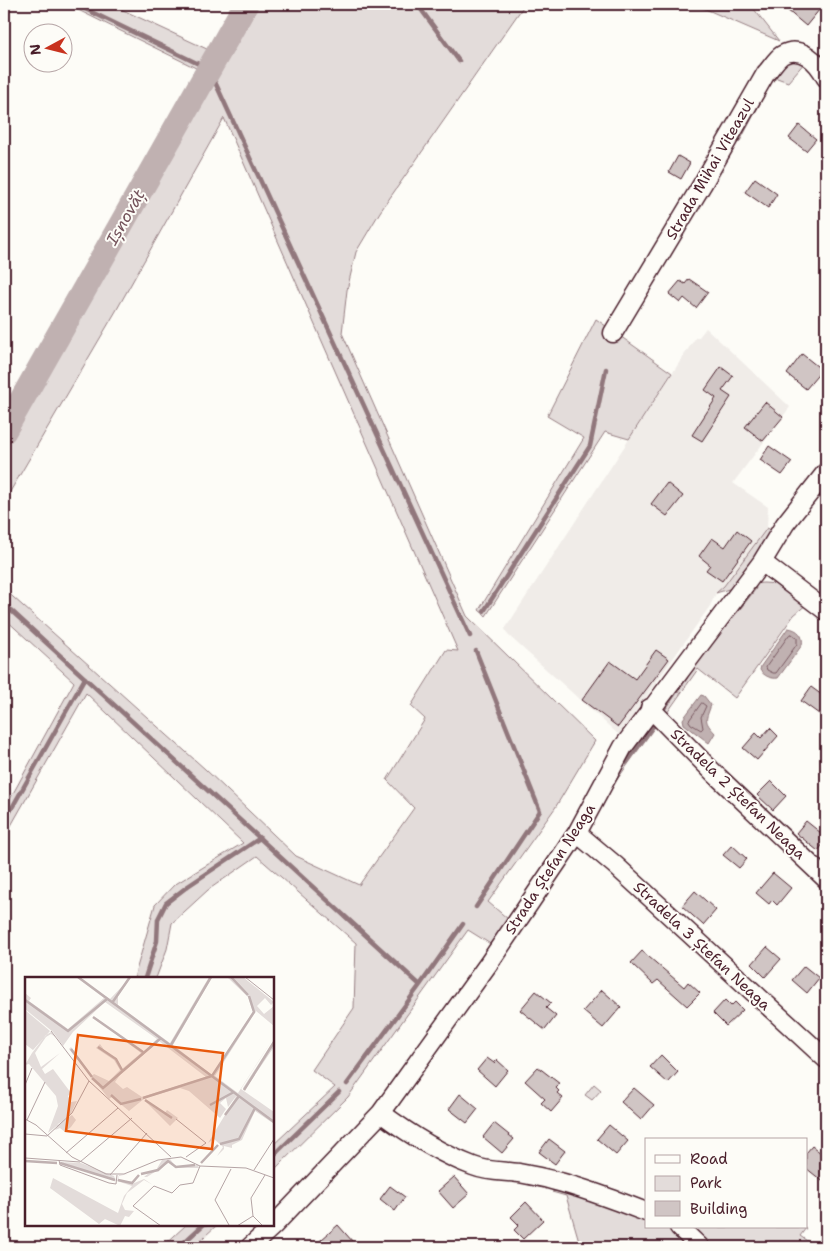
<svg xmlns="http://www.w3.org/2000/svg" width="830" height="1251" viewBox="0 0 830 1251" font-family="'Shantell Sans',sans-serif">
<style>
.built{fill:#f0ece8}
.green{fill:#e3dcda;stroke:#967e82}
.water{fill:#c0b1b1;stroke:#91777b}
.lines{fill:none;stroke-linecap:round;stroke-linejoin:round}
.shore{stroke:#795961;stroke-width:1}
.stream{stroke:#91777b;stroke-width:4.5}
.river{stroke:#c0b1b1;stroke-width:25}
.building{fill:#d0c5c4;stroke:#4a1f2b}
.minor-casing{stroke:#4a1f2b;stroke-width:21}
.minor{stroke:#fdfcf7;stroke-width:18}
.labels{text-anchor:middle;stroke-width:4;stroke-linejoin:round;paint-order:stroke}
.street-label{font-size:15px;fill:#4a1f2b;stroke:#fdfcf7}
.water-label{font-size:16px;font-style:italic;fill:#73525a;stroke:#fdfcf7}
.inset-river{fill:none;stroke:#c0b1b1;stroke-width:2.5}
.inset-road{fill:none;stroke:#b5a4a5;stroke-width:1}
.view{fill:#e8590c;fill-opacity:0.15;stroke:#e8590c;stroke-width:2.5}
.inset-edge{fill:none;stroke:#4a1f2b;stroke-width:2.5}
</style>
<rect width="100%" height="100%" fill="#fdfcf7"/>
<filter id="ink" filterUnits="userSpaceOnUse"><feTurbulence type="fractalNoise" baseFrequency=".02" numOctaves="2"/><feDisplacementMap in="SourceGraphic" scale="10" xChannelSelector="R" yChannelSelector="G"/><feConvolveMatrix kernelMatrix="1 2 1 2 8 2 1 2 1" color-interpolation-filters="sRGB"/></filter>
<g filter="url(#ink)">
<path class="built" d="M706 328 790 407 733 483 768 507 767 528 724 586 716 593 710 606 619 735 508 635 505 629 696 337H699Z"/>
<path class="green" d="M66 4H110L209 50 234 4H525L380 212 356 252 347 290 342 333 467 616 595 741 555 808 488 902 508 919 492 945 468 930 348 1097 273 1171V1145L335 1087 312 1070 354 1008 356 943 257 856 208 890 172 923 167 949 156 978H134L155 905 174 885 243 843 86 693 4 838V810L74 682 4 618V589L205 769 296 856 359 885 414 808 387 780 425 719 411 706 446 650 458 651 224 118 116 311 4 502V408L200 70Z
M694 4H750L779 41Z
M798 60 805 62 788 82 777 78C768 82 759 98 758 107L739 143 736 137 770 77 785 62Z
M596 319 672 373 629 439 605 432 486 616 479 610 584 438 547 416Z
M767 528 771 530V536L737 583 729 589 716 593 724 586Z
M763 583 780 584 807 604 794 615 735 698 698 669 667 713 660 711 752 584Z
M652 719 657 724 593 813 625 753Z
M594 1084 601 1090 592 1100 585 1095Z
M561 1189 646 1217V1227H671L693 1247H568L579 1241 566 1196 552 1192Z
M186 1225H217L193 1247H162Z
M687 1227H804L806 1228 800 1236 816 1247H705Z"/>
<path class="water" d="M788 628C798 629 804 636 802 645L778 678C771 679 764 676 760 670L761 666Z
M701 695 704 696 711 705C706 720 703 720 715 733L709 743 684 724 683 719Z"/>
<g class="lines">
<path class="shore" d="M792 634 797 638V644L776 673H773L767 670 766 667 789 635Z
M702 703 706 706 701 717 703 728 701 730 691 724 689 721Z"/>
<path class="stream" d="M75 4 209 69 470 636
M417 4 459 61
M4 604 420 985 347 1084
M484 611 590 446 606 369
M736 611 754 588
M665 707 686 677
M626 763 652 727
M4 822 85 678
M476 907 540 811 476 651
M145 978 157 941 158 919 166 903 188 886 260 838
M420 985 463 924
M272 1157 339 1092
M179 1247 203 1225"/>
<path class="river" d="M4 431 246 4"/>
</g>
<path class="building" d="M780 4H824L806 26Z
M799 125 816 139 806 151 789 138Z
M678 156 690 163 681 179 669 172Z
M755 178 777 194 768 208 745 192Z
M689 279 708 292 696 308 684 298 680 303 669 294 680 281 685 284Z
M802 354 822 370 806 389 787 374Z
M721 367 733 376 722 391 731 397 702 441 692 435 716 398 705 390Z
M765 402 783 417 763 441 745 427Z
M769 446 792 462 782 475 760 460Z
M667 483 683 496 667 516 651 504Z
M737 530 751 541 722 581 706 570 710 565 699 556 712 538 725 547Z
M656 650 669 659 618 727 582 700 610 661 635 679Z
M811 687 826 698V704L819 714 801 701Z
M770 728 778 736 757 760 743 748 756 733 761 738Z
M771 781 786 796 773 810 757 795Z
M806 821 826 837V840L818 851 796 833Z
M732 845 747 859 739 868 723 855Z
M773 873 791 888 777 905 772 900 769 904 756 893Z
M695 891 716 910 703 925 682 906Z
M767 947 781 959 765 977 752 964Z
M642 951 684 987 688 982 700 993 687 1006 658 980 653 984 631 963Z
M804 966 819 978 807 993 792 980Z
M602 990 621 1007 603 1028 583 1011Z
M536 991 551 1003 546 1008 556 1016 545 1030 520 1010Z
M725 1000 731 1006 735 1002 743 1010 726 1026 713 1013Z
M661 1055 678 1072 668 1083 650 1067Z
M487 1058 494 1063 497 1060 508 1070 495 1086 477 1070Z
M538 1067 560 1084 556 1088 559 1091 557 1093 563 1098 551 1112 541 1103 545 1099 525 1081Z
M634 1088 654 1105 641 1120 621 1102Z
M460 1094 478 1109 467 1123 449 1109Z
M494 1123 514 1139 502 1153 483 1137Z
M609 1125 628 1141 616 1155 597 1139Z
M549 1139 565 1151 555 1164 539 1152Z
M812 1146 826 1157V1184L806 1168V1153Z
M454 1177 469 1194 453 1208 438 1191Z
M390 1186 405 1197 395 1211 380 1199Z
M526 1202 543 1220 523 1239 514 1230 519 1225 511 1217Z
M338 1225 353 1242 347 1247H313Z"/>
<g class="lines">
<g class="minor-casing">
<path id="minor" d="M613 333 703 183 766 73C771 68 776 59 782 55 801 44 818 62 826 78
M762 562 826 611
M650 708 715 774 826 879
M577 833 615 865 826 1059
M381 1113C409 1134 441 1154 473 1166 488 1172 503 1171 519 1173 530 1175 541 1177 552 1180 584 1188 615 1200 646 1212
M679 1227 700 1247
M250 1247 274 1225 381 1113 489 963 577 833 623 747 762 562 785 524 826 472"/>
</g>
<use href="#minor" class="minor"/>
</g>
</g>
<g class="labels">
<g class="street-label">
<text transform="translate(710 169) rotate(-60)" y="5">Strada Mihai Viteazul</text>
<text transform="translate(738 794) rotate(44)" y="5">Stradela 2 Ștefan Neaga</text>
<text transform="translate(550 869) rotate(-57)" y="5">Strada Ștefan Neaga</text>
<text transform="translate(702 946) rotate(43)" y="5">Stradela 3 Ștefan Neaga</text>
</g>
<g class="water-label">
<text transform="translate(125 217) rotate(-60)" y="6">Ișnovăț</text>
</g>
</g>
<g transform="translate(25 977)">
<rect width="249" height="249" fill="#fdfcf7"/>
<path d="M51 0 85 22 106 0 93 19V28L145 66 184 0H187L148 68 187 98 228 35 223 20 202 0H218L249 25 246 28 240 21 232 29 239 37 249 29V49L231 34 190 99 213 116 249 60 216 112 249 135V147L230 134 217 163 207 168V171L199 169V172L192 179 198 170 189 162 183 166 212 118 203 130 201 121 195 126 201 132 195 141 164 114 155 111 120 121 104 134 87 120 84 122 44 72 46 70 67 99 69 97 84 104 95 93 89 83 71 71 75 67 82 77 91 81 97 92 116 76 67 39 118 75 132 62 80 25 48 55 38 69 28 55 0 32V16L6 21 4 24 43 52 79 21ZM134 64 181 100 117 120 102 110 98 112 90 105 95 98ZM0 33 25 54 8 73 0 67ZM26 55 30 60 26 57 21 60 10 76 16 90 35 76 17 92 20 97 28 92 46 116 43 119 46 125 52 124 45 138 23 156 33 129 31 119 4 87 0 88 7 76 21 58ZM249 63V70L219 114 218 111ZM120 124 139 137 142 133 153 141 145 149ZM47 138 51 143 46 150 40 155 35 151 30 153 33 147ZM145 182 151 190 170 188H173L174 191H150L145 185 122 200H119L125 195 115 197 131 193 137 183ZM35 185 56 186 89 199 91 204ZM103 197 94 199 93 203 107 205 114 198 107 207 119 202 128 208 119 203 102 216 97 227 100 233 109 234 104 240 100 239 95 249 80 242 74 247 25 211 28 201 93 236 99 219 107 209 92 204 94 198Z" fill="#e3dcda" fill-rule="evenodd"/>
<path class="inset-river" d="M53 0 249 145M206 0 223 18M0 23 43 54 82 22M87 26 105 0M68 40 118 75M146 68 186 0M73 70 91 82 97 93M46 72 67 100M67 101 78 111 136 61M219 113 249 65M86 118 96 127 116 122M118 121 187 99 229 35 224 19M120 123 147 141M185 128 209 115M200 138 214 119M195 167 214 162 230 131M0 184 32 186M35 186 90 203M176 186 193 168M116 197 133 193 143 184 151 190 170 188M93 203 107 206 114 198"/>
<path class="inset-road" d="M220 0 249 23M26 54 64 104 146 180M0 108 7 91M0 142 11 148 47 180 81 197H99L133 183 156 180 175 189 221 191 249 201M151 142 181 166 161 180M2 143 20 105M0 157 22 159 47 136 64 104M41 176 93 131M0 181 55 185M34 183 35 188 84 206 91 207 92 198M55 185 107 141M229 193 249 162M85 198 122 156M204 248 190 223 206 192M136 249 108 229 129 209 147 216 155 208 168 206 175 189M212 249 228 239M238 249 228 239 226 221 240 198"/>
<path class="view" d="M53 58 198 76 187 172 41 154Z"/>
<rect width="249" height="249" class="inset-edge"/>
</g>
<rect width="830" height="1251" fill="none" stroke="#fdfcf7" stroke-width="20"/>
<rect x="10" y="10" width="810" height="1231" fill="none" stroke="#4a1f2b" stroke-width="2" filter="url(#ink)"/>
<rect x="645" y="1138" width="162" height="90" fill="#fdfcf7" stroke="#b5a4a5"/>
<rect x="655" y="1155" width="25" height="8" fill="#fdfcf7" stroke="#b5a4a5"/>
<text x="690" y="1164" font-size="15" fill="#4a1f2b">Road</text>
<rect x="655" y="1176" width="25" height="15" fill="#e3dcda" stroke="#b5a4a5"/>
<text x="690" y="1188" font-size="15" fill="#4a1f2b">Park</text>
<rect x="655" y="1201" width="25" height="15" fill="#d0c5c4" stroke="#b5a4a5"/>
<text x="690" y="1214" font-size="15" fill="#4a1f2b">Building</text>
<g transform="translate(48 48) rotate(263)"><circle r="24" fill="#fdfcf7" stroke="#b5a4a5"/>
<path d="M0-4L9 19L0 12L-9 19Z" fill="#c8321e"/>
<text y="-8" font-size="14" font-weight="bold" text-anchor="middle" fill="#4a1f2b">N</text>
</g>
</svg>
